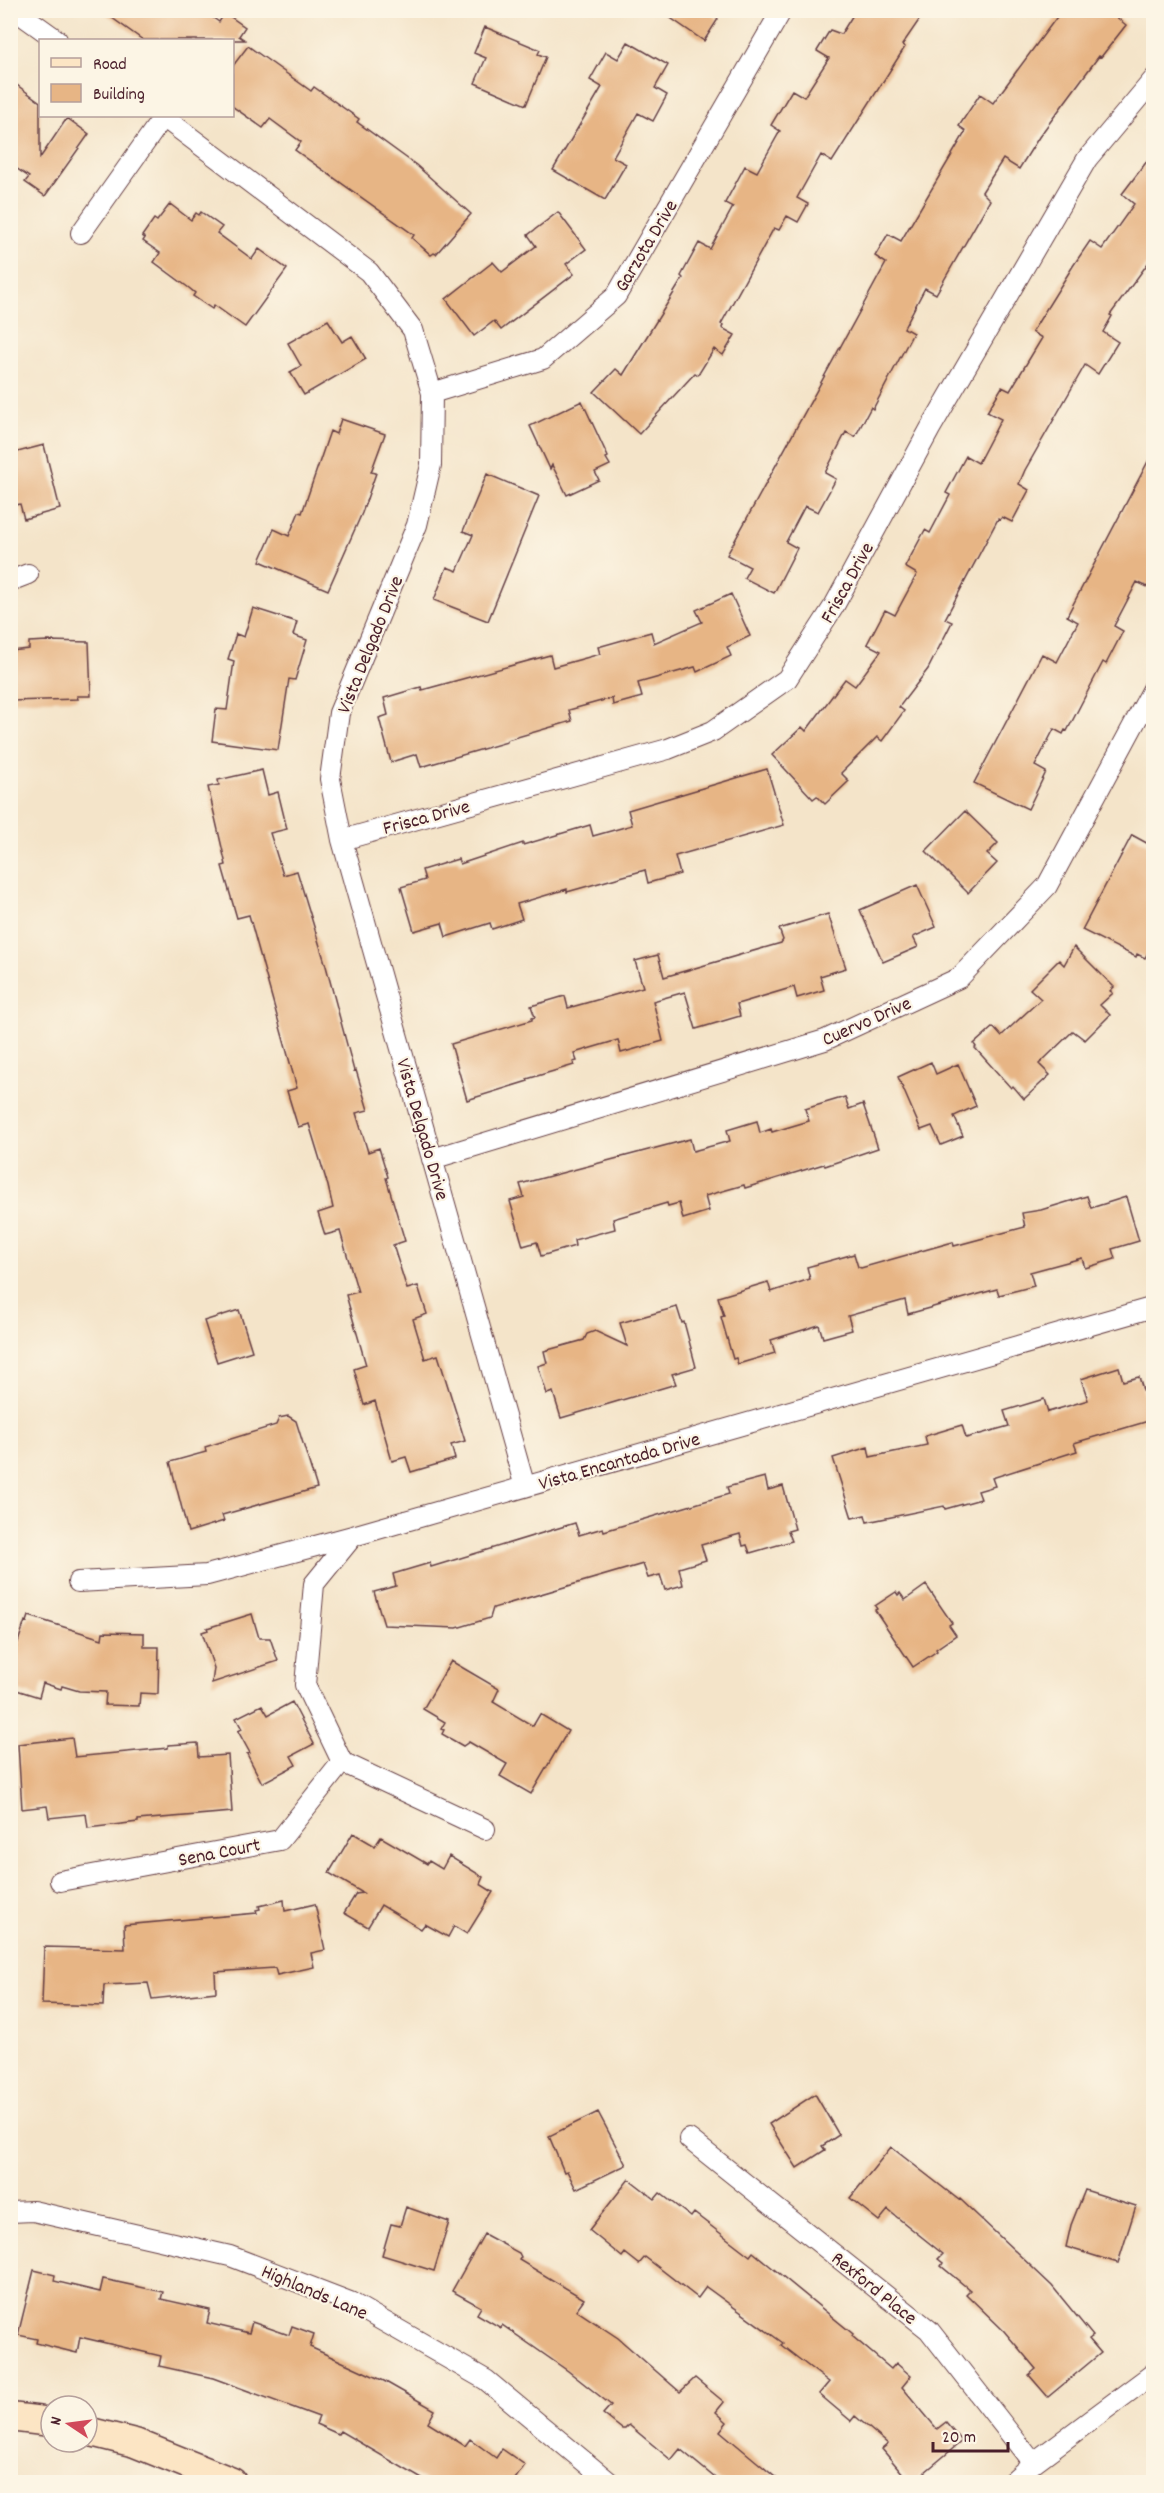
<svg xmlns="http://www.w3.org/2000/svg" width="1164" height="2493" viewBox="0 0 1164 2493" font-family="Dekko,sans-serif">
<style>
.building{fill:#e7b585}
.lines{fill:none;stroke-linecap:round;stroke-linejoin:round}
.street-casing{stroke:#643d43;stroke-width:22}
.secondary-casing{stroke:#643d43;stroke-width:31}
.street{stroke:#fff;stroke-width:20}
.secondary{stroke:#fce5c4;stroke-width:28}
.labels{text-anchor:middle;stroke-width:4.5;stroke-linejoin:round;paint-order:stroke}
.street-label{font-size:20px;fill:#4a1f2b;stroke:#fcf5e5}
</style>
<rect width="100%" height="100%" fill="#fcf5e5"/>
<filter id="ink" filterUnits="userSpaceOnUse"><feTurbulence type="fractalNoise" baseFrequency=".0167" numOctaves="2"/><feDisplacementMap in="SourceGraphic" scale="12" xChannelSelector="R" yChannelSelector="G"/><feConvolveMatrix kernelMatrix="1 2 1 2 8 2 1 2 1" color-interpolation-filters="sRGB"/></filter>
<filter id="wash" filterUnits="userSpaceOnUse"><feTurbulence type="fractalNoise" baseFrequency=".008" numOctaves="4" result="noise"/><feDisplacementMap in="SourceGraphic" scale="24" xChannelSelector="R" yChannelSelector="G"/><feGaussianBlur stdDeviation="1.35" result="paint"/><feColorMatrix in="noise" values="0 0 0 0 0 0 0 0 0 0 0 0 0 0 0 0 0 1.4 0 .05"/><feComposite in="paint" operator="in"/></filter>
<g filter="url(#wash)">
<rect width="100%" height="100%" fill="#f4e4c9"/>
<g id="blocks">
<path class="building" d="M101 10H202L219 22 225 13 245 27 239 36 245 40H143Z
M659 10H706L718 19 704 41Z
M856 10H926L902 45 905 47 832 162 821 155 797 198 808 204 798 222 787 216 779 230 774 228 721 324 723 325 722 328 735 335 723 355 714 349 698 375 695 373 639 434 594 392 616 369 623 375 683 278 681 276 699 243 710 249 733 207 725 203 745 166 757 172 780 131 771 125 792 90 804 97 829 58 817 51 830 30 841 34Z
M1062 10H1108L1126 25 1101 57 1099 56 1039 137 1019 169 1003 159 982 192 990 200 936 294 925 288 904 328 913 333 873 409 871 407 855 437 846 432 825 473 836 479 818 512 805 506 786 542 797 548 774 593 744 578 750 567 727 555 886 263 875 256 888 234 901 241 966 131 959 126 980 94 993 103Z
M485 27 540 50 538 54 546 57 526 105 475 83 486 58 474 53Z
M628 42 668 65 655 88 667 95 653 121 638 113 613 157 626 164 605 200 553 170 602 87 590 80 606 52 618 59Z
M248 46 311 91 314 87 359 119 357 122 416 165 471 214 436 254 434 253 431 255 412 238 414 235 295 150 301 142 270 119 263 128 232 106V67Z
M10 80 40 102V158L67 118 89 134 45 196 25 182 29 177 10 164Z
M1154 152V255L1110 315 1112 316 1103 332 1118 342 1098 374 1085 365 1025 470 1019 484 1029 490 1012 522 1002 517 1000 520 998 519 945 619 952 622 928 669 899 707 904 711 882 741 877 737 841 773 849 781 825 804 817 796 813 799 772 755 802 727 806 731 845 679 855 686 881 651 867 644 885 610 895 615 917 574 905 567 925 530 930 533 950 495 946 493 966 456 978 463 1001 419 987 412 1002 387 1010 391 1042 338 1032 332 1073 266 1090 241 1102 249 1134 204 1122 194Z
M170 204 191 220 196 213 199 215 201 212 222 227 217 233 252 259 259 249 287 269 245 327 214 305 212 309 193 296 195 293 189 288 154 262 160 253 143 241 145 238 142 236 154 219 157 221Z
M558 212 586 249 566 264 574 274 501 330 494 321 474 336 446 299 493 262 502 272 536 246 528 235Z
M328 320 342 342 352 336 366 359 304 395 290 372 301 366 288 343Z
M582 401 608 457 606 458 610 465 595 472 599 480 567 495 552 465 550 469 530 426Z
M341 419 385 434 371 472 376 473 362 513 328 590 260 561 274 529 289 536 299 512 302 513 330 431 336 434Z
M44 445 60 509 24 519 20 504 10 506V454Z
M1154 450V590L1137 582 1114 626 1123 631 1106 664 1103 662 1067 731 1065 730 1063 734 1054 729 1035 766 1046 772 1028 809 974 783 1042 654 1057 662 1078 622 1067 616Z
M487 474 539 496 488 621 434 600 447 567 457 571 473 535 463 531Z
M731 594 750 636 727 647 731 656 697 672 695 667 638 683 642 697 613 705 612 698 569 710 572 721 507 740V742L421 767 417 754 391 762 379 718 388 715 384 698 421 687 422 690 550 655 553 667 600 654 598 647 651 632 654 643 702 622 696 610Z
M253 608 297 622 293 635 307 640 295 680 289 679 278 750 212 741 216 709 227 710 234 661 228 659 236 634 244 637Z
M48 641 89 642 91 696H77L78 699 10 701V651L29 649V642Z
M767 769 784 825 675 856 680 874 648 883 645 870 567 892V889L517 904 522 919 492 929 490 923 446 937 442 923 414 931 401 887 425 880 422 870 458 859 460 864 523 843V845L590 825 593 836 632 825 628 810Z
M262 770 268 795 278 792 287 829 270 833 283 875 297 871 326 966 354 1071 356 1070 368 1110 356 1113 368 1152 379 1148 388 1177 386 1178 405 1241 393 1245 407 1289 418 1286 427 1314 413 1319 425 1359 438 1355 465 1441 451 1445 455 1459 411 1472 406 1457 392 1461 375 1401 364 1405 354 1369 366 1365 346 1295 358 1292 340 1231 325 1235 318 1213 333 1208 328 1186 309 1124 298 1127 287 1091 297 1088 249 915 237 918 222 866 226 865 208 787 219 785 218 780Z
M965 811 998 843 987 854 997 863 968 893 926 851Z
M1132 835 1154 847V941L1145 958 1137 954 1136 957 1082 930Z
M917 885 936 927 913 937 918 947 883 962 860 910Z
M828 914 846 968 820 976 824 990 797 998 794 987 737 1004 740 1016 696 1029 685 992 653 1001 663 1041 621 1053 618 1040 574 1053 577 1061 573 1062 574 1065 527 1079 528 1081 467 1100 451 1044 532 1020V1018L535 1017 531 1006 565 996 568 1008 643 987 635 961 658 955 664 977 781 943 783 940 779 929Z
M1074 947 1114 987 1110 991 1113 993 1100 1005 1110 1015 1085 1040 1073 1031 1039 1064 1050 1075 1024 1099 1013 1086 1011 1088 975 1048 976 1047 974 1044 993 1027 1001 1036 1041 999 1030 989 1059 960 1064 965Z
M931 1062 936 1074 958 1064 976 1106 954 1116 963 1136 941 1145 932 1126 921 1130 898 1077Z
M845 1097 849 1109 863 1104 878 1148 825 1166 824 1164 745 1188 744 1185 705 1196 709 1211 683 1219 679 1203 668 1206 667 1203 613 1219 615 1229 574 1240 575 1246 541 1256 537 1242 523 1246 510 1201 524 1197 520 1184 690 1139 693 1151 730 1141 727 1130 757 1121 760 1133 771 1129 772 1132 809 1121 805 1109Z
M1087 1196 1091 1208 1126 1197 1139 1241 1112 1249 1115 1259 1085 1268 1082 1258 1030 1272 1034 1286 999 1295 997 1289 908 1314 905 1300 848 1316 852 1330 823 1338 819 1325 771 1340 775 1353 738 1364 736 1358 733 1359 721 1317 724 1316 718 1297 768 1282 771 1292 810 1279 807 1267 854 1254 858 1267 861 1268 953 1242 954 1246 1025 1227 1022 1213 1041 1210Z
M677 1307 682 1323 684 1322 696 1367 672 1374 676 1384 561 1418 553 1392 547 1394 538 1366 547 1363 544 1351 584 1340 587 1334 595 1331 627 1346 620 1323Z
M239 1310 252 1351 217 1362 204 1321Z
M1119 1367 1123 1381 1139 1377 1152 1420 1074 1443 1077 1451 992 1478 995 1486 978 1491 981 1499 945 1509 944 1506 867 1522 865 1515 852 1518 833 1458 868 1447 870 1457 927 1445 925 1436 962 1425 966 1438 1009 1426 1004 1411 1044 1399 1048 1412 1088 1400 1081 1379Z
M288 1416 296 1421 317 1488 222 1515 224 1521 188 1532 170 1462 206 1452 205 1447 276 1425 279 1418Z
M765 1477 768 1490 783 1486 795 1529 788 1531 792 1541 750 1553 747 1545 743 1546 740 1534 701 1545 706 1560 679 1568 683 1585 665 1590 660 1575 648 1578 643 1564 493 1608 490 1618 457 1628 384 1625 374 1592 396 1586 393 1574 430 1563 431 1567 575 1523 579 1535 603 1528 604 1531 729 1494 727 1487Z
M926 1585 952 1623 949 1625 956 1635 936 1649 937 1651 913 1667 875 1610 877 1609 875 1606 896 1592 898 1595 900 1593 905 1600Z
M252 1614 259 1638H270L278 1661 212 1683 214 1668 202 1632 208 1630 207 1628Z
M29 1616 102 1639 103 1632 144 1633V1647H159L158 1694 140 1693 139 1706 105 1705 106 1692 79 1691 62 1686 61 1689 43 1683 39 1697 10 1688V1666L25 1621 27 1622Z
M451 1661 499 1689 493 1702 533 1726 540 1714 568 1731 531 1794 500 1776 507 1764 469 1742 463 1746 442 1734 444 1730 441 1729 445 1722 423 1709Z
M292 1702 314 1744 291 1756 296 1765 262 1783 247 1754 250 1753 238 1731 242 1729 236 1718 262 1705 268 1715Z
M72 1738 75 1757 168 1748V1745L198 1743 199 1757 228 1755 232 1812 138 1820V1822L88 1828 86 1814 49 1818 47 1806 22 1809 18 1744Z
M353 1833 375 1846 381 1837 427 1864 429 1861 442 1869 449 1856 483 1877 480 1884 493 1892 467 1934 454 1926 448 1937 425 1924 421 1929 381 1905 368 1927 344 1913 356 1894 363 1893 329 1873Z
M284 1900 285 1911 315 1904 325 1950 311 1953 314 1967 277 1975 275 1968 215 1972 216 1992 152 1999 148 1983 104 1985 103 2006 42 2004 44 1947 125 1949 124 1925 257 1913 256 1910 260 1909 259 1906Z
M815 2094 839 2135 822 2146 825 2150 797 2168 769 2124Z
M598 2112 626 2165 576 2189 567 2171 564 2172 549 2136Z
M891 2147 959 2200 960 2199 1052 2286 1093 2336 1089 2339 1101 2353 1048 2397 1029 2375 1036 2369 1004 2331 966 2294 970 2290 941 2266 943 2263 938 2259 943 2254 888 2210 879 2221 850 2198Z
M629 2179 655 2199 660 2193 691 2217 694 2213 750 2256 753 2252 853 2334 852 2336 891 2369 896 2363 911 2376 902 2387 937 2429 946 2422 962 2441 913 2482H910L882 2449 888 2444 855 2416 851 2421 819 2394 829 2382 781 2345 783 2343 706 2287 698 2298 645 2257 639 2264 625 2253 622 2257 589 2230Z
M1085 2190 1136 2206 1118 2263 1066 2247 1071 2225Z
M406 2207 449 2222 434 2271 382 2255 391 2224 400 2226Z
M484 2234 519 2253 521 2257 519 2260 584 2299 576 2310 618 2338 680 2392 695 2378 724 2402 716 2412 727 2422 720 2431 781 2482H720L680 2449 671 2460 629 2425 625 2429H622L603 2414 611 2405 568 2371 502 2325 501 2328 477 2314 481 2307 452 2291Z
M34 2270 55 2275 54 2281 100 2292 103 2279 163 2292 161 2299 210 2310 207 2323 249 2333 252 2322 289 2335 292 2326 314 2334 310 2347 384 2381 435 2410 428 2423 465 2446 470 2439 496 2458 502 2449 525 2465 513 2482H427L340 2431 338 2434 316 2424 319 2417 213 2378 159 2366 161 2356 80 2337 77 2353 36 2343 37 2339 18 2335Z"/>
</g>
</g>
<g filter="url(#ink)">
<use href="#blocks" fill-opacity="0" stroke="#643d43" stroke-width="1.5"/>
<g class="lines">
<g class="street-casing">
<path id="street" d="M15 10 57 40
M162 116 369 272 413 330 432 393 431 465 417 525 339 713 330 779 342 840 525 1487
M81 233 164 116
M432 393 543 359 616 296 782 10
M10 581 28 574
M342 840 668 749 713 731 787 679 834 606 930 429 1087 159 1154 79
M432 1159 825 1040 959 978 1047 886 1154 687
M353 1536 314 1584 305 1685 342 1762 485 1829
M78 1582 207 1575 353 1536 1154 1307
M60 1881 280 1840 342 1762
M689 2139 929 2330 1033 2463
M10 2212 33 2211 230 2256 350 2302 486 2380 609 2482
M1012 2482 1033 2463 1154 2373"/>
</g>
<g class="secondary-casing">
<path id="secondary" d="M10 2417 51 2422
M87 2431 135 2443 232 2482"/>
</g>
<use href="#street" class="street"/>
<use href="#secondary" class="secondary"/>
</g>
</g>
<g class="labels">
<g class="street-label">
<text transform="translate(645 245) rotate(-59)" y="7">Garzota Drive</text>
<text transform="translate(846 582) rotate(-61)" y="7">Frisca Drive</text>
<text transform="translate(369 644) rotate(-68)" y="7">Vista Delgado Drive</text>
<text transform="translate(426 816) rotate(-15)" y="7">Frisca Drive</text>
<text transform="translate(866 1020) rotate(-24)" y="7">Cuervo Drive</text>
<text transform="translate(424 1129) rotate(74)" y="7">Vista Delgado Drive</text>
<text transform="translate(619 1460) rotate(-16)" y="7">Vista Encantada Drive</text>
<text transform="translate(219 1851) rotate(-11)" y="7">Sena Court</text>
<text transform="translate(875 2287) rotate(39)" y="7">Rexford Place</text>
<text transform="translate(315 2291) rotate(23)" y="7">Highlands Lane</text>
</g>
</g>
<rect width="1164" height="2493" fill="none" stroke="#fcf5e5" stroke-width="36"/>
<rect x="39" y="39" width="195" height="78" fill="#fcf5e5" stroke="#b59f9b" stroke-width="1.5"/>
<rect x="51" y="58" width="30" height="9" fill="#fce5c4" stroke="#b59f9b" stroke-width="1.5"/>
<text x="93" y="69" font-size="18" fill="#4a1f2b">Road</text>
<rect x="51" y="84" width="30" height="18" fill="#e7b585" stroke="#b59f9b" stroke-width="1.5"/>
<text x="93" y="99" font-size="18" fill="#4a1f2b">Building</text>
<g transform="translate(69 2424) rotate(283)"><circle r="28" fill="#fcf5e5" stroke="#b59f9b" stroke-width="1.5"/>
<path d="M0-4.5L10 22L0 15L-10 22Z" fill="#d1495b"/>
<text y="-9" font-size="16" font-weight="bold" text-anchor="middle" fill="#4a1f2b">N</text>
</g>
<path d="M933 2442v9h75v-9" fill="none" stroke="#4a1f2b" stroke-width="3"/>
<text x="942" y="2442" font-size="18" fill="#4a1f2b" stroke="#fcf5e5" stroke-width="4.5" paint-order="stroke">20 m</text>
</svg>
